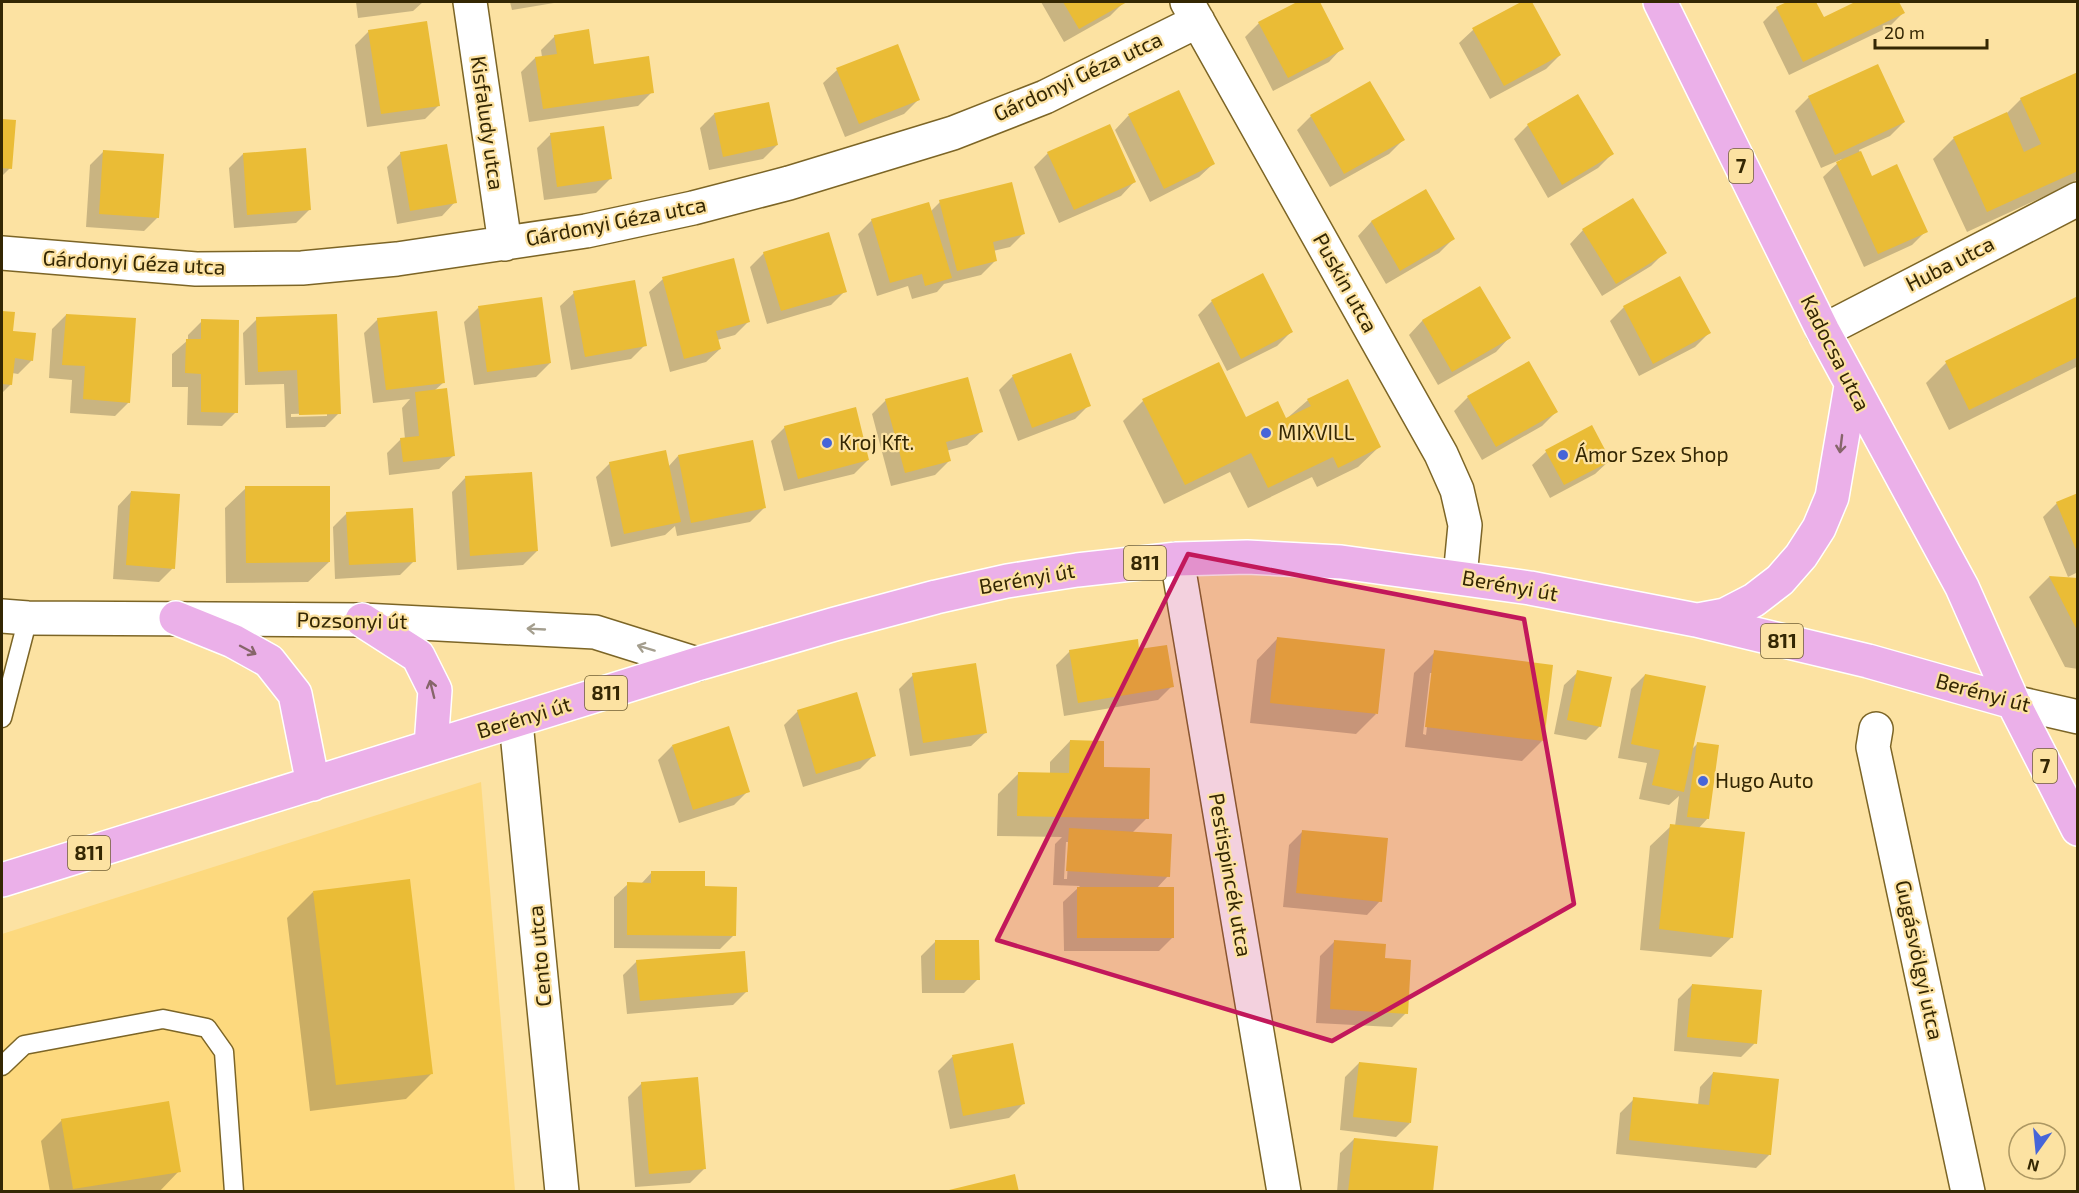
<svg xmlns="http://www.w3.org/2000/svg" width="2079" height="1193" viewBox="0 0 2079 1193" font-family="'Exo 2',sans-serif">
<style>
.built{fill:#fdd97e}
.shadow{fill:#0003;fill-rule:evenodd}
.building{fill:#eabc36}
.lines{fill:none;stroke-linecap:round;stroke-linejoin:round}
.lane-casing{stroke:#7c6526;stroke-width:21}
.street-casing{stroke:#7c6526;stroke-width:36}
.secondary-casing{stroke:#7c6526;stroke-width:36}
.primary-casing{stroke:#fff;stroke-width:36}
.lane{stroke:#fff;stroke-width:18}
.street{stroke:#fff;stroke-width:33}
.secondary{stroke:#fff;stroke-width:33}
.primary{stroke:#ebb0e9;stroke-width:33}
.oneway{stroke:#86656a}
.oneway2{stroke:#a49e8e}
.marked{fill:#c2185b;fill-opacity:0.2;stroke:#c2185b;stroke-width:4.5;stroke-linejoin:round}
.poi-dot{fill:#4665d8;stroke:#fce2a2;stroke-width:2}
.labels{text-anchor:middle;stroke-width:4.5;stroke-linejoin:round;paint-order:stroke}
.shield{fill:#fce2a2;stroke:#705f33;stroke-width:1.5}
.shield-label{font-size:20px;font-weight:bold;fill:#342703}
.street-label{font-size:21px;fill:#342703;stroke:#fce2a2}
.poi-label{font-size:21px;fill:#342703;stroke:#fce2a2;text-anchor:start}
</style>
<rect width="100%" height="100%" fill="#fce2a2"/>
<path class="built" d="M481 782 515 1191H2V934Z"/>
<path class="shadow" d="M356 2H423L413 11 358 18Z
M510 2H560L512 10Z
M1041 2H1124L1110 16 1064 42Z
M1300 2H1318L1342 48 1329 62 1273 91 1245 37 1259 23Z
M1525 2H1530L1560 55 1546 69 1490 99 1459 43 1473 30Z
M1790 2H1815L1823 19 1858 2H1897L1903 13 1889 27 1789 75 1763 22 1777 8Z
M369 31 439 105 425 119 367 127 355 45Z
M555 36 593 66 652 92 638 106 529 122 521 72 535 58 542 57 541 50Z
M837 70 918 100 904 114 845 137 823 83Z
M2078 73V178L2073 183 1967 232 1933 159 1954 138 2005 115 2021 99Z
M1178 92 1213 164 1199 177 1150 202 1115 130 1128 116Z
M1577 96 1612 154 1598 168 1548 198 1514 139 1528 125Z
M1809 97 1904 122 1890 136 1859 150 1871 178 1926 231 1912 245 1864 267 1823 177 1842 159 1821 168 1795 111Z
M714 114 777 145 763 159 709 170 700 128Z
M1311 116 1403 140 1389 154 1330 187 1297 130Z
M2 120 14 122 10 168 2 176Z
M551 134 610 179 596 193 544 200 537 148Z
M104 151 158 217 144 231 86 227 90 165Z
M401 153 455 202 442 216 397 224 387 167Z
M1048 153 1134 182 1121 196 1059 223 1034 167Z
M243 154 310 209 296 223 234 228 229 168Z
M1425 191 1453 239 1439 253 1386 284 1358 236 1371 222Z
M940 202 1024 233 1010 247 993 251 995 261 981 275 944 284 937 292 912 299 908 286 877 296 858 234 872 220 930 212Z
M1583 230 1665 252 1651 266 1602 296 1570 244Z
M764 253 845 291 831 305 767 324 750 267Z
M663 279 749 321 735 335 717 340 720 349 706 362 670 372 649 292Z
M1480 288 1509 338 1496 352 1438 385 1409 335 1422 321Z
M574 293 645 345 631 359 571 370 560 306Z
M2078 298V366L1949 430 1926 383 1946 363Z
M1212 301 1291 332 1277 346 1227 371 1198 315Z
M1624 307 1709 333 1695 347 1639 376 1610 321Z
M478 308 550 363 536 377 474 385 464 322Z
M2 312 13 314 12 332 32 360 18 374 12 373 11 384 2 393Z
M66 315 129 402 115 416 70 413 72 380 49 378 52 329Z
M257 319 339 413 325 427 286 428 284 384 245 385 243 333ZM327 413V416L291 417V414Z
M378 319 444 382 434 391 453 456 439 469 389 475 387 453 401 439H405L402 408 410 399 373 403 364 333Z
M202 321 236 412 222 426 187 425 188 387H172V354L188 340V335Z
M1013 376 1089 405 1075 419 1018 441 999 390Z
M1468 397 1556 412 1542 426 1482 460 1454 411Z
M886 400 981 432 967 445 946 451 949 461 935 475 891 486 872 414Z
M1308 400 1379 447 1358 467 1317 487 1312 477 1248 508 1230 472 1164 504 1123 421 1143 401 1246 419 1285 420Z
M785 427 868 460 854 474 784 491 771 441Z
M1546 452 1609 461 1595 474 1550 498 1532 465Z
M678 456 764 508 750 522 677 536 675 526 665 535 611 547 596 477 610 463 668 467Z
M465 478 537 551 523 565 457 570 452 492Z
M246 488 329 562 308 582 226 583 225 508Z
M131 492 173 568 159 582 113 579 118 506Z
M2078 494V572L2068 577 2043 517 2057 503Z
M347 513 414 561 400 575 335 579 333 527Z
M2049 577 2078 579V669L2065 667 2029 597Z
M1277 639 1376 714 1356 734 1250 723 1257 660Z
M1070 651H1138L1172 686 1158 700 1064 716 1056 665Z
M1435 652 1542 741 1522 761 1405 747 1414 673ZM1430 673H1433L1426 735 1423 734Z
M1578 672 1600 726 1586 740 1554 734 1564 685Z
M913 675 985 733 971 746 910 756 899 689Z
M1645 675 1691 750 1697 744 1708 818 1698 829 1732 937 1711 957 1640 950 1650 846 1671 826H1675L1679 796 1669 805 1639 799 1647 763 1618 758 1631 689Z
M798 711 874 755 860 769 803 787 784 725Z
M1070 741 1102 768 1147 818 1132 833 1168 876 1156 889 1173 937 1159 951H1064L1063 902 1080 886 1053 885 1055 844 1062 837 997 836 998 794 1018 774H1050V762ZM1066 842H1069L1067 879H1064Z
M672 746 748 791 734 805 679 823 658 760Z
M1303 831 1380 901 1367 915 1283 907 1289 845Z
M652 872 734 935 720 949 614 948V897L628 884H641Z
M313 892 432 1073 406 1099 310 1111 287 918Z
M935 942 978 979 964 993H922L921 956Z
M1334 942 1383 960 1406 1013 1392 1027 1316 1023 1320 956Z
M637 961 747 991 733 1005 627 1014 623 975Z
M1692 985 1755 1043 1741 1057 1674 1051 1678 999Z
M1012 1045 1023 1104 1009 1118 950 1129 938 1071 952 1057Z
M1359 1063 1410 1123 1396 1137 1340 1130 1345 1077Z
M1713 1073 1770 1154 1756 1168 1616 1154 1620 1113 1634 1099 1698 1105 1700 1087Z
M642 1083 704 1169 690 1183 635 1187 628 1097Z
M62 1120 179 1171 159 1192H50L41 1141Z
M1354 1139 1432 1192H1337L1340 1153Z"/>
<path class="building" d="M1063 2H1127L1079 29Z
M1297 2H1320L1344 49 1288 78 1258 22Z
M1521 2H1532L1561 55 1504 86 1472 28Z
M1787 2H1816L1824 17 1855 2H1899L1905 13 1803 62 1776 7Z
M427 21 440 106 381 114 368 30Z
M589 29 594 64 649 56 654 93 543 109 535 57 557 54 554 35Z
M898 44 920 100 859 124 836 68Z
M1878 64 1905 122 1835 155 1808 96Z
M2078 72V171L1987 212 1953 137 2007 112 2024 152 2041 144 2020 98Z
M1370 81 1405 140 1344 174 1310 115Z
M1179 90 1215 164 1164 189 1128 114Z
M1578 94 1614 154 1562 185 1527 124Z
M769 102 778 145 723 157 714 113Z
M2 119 16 120 12 169 2 168Z
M1110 124 1136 182 1074 210 1047 152Z
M604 126 612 179 557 187 550 133Z
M447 144 457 203 410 211 400 152Z
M306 148 311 210 247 215 243 153Z
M103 150 164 154 159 218 99 214Z
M1861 151 1872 176 1897 164 1928 232 1878 254 1836 162Z
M1012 182 1025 234 993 242 997 261 957 271 939 200Z
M1426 189 1455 239 1400 271 1371 221Z
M1633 198 1667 253 1616 284 1582 229Z
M929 202 952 278 925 286 922 274 890 283 871 219Z
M829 232 847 292 781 311 763 252Z
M734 258 750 322 716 331 721 349 684 359 662 277Z
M1263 273 1293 332 1241 359 1211 300Z
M1680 276 1711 333 1653 364 1623 306Z
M635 280 647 346 585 357 573 291Z
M1480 286 1511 338 1452 372 1422 320Z
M2078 296V357L1969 410 1945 361Z
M542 297 551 363 487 372 478 306Z
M2 311 15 312 13 331 36 333 33 361 15 358 12 385 2 384Z
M437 311 445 383 386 390 377 318Z
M66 314 136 318 130 403 83 399 85 366 62 365Z
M337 314 341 414 299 415 297 370 258 372 256 317Z
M201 319 239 320 238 413 201 412V374L185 373 186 339H201Z
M1071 353 1091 406 1032 428 1012 375Z
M1529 361 1558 412 1496 447 1467 396Z
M1219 362 1246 417 1278 401 1286 418 1311 406 1307 399 1348 379 1381 447 1338 468 1333 457 1268 488 1251 453 1185 485 1142 399Z
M968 377 983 432 946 442 951 461 905 473 885 399Z
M447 388 455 456 403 462 400 438 419 436 415 392Z
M856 407 869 460 798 479 784 426Z
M1592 425 1611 461 1564 485 1545 450Z
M753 440 766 508 691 523 678 455Z
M666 450 681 522 624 534 609 462Z
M532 472 538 551 470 556 465 476Z
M245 486H330V562L246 563Z
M131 491 180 494 175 569 126 565Z
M2078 493V552H2077L2056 502Z
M413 508 416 562 349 565 346 512Z
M2049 576 2078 578V632Z
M1277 637 1385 649 1378 714 1270 703Z
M1138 639 1139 649 1167 645 1174 687 1078 703 1069 650Z
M1434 650 1553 665 1544 741 1425 727Z
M976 663 987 733 923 743 912 673Z
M1577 670 1612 677 1601 727 1567 720Z
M1645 674 1706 686 1684 792 1652 785 1660 750 1631 744Z
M857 692 876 756 816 774 797 710Z
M729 726 750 792 693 810 672 745Z
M1070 740 1104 741V767L1150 768 1149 819 1017 816 1018 772 1069 773Z
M1697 742 1719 745 1709 819 1687 817Z
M1670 824 1745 832 1733 938 1659 929Z
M1069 828 1172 834 1170 877 1066 871Z
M1302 830 1388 838 1382 902 1296 893Z
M651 871H705V886L737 887 736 936 627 935V882L651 883Z
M410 879 433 1074 336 1085 313 891Z
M1077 887H1174V938H1077Z
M935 940H979L980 980H935Z
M1334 940 1386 944 1385 958 1411 960 1408 1014 1330 1009Z
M745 951 748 992 640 1001 636 960Z
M1692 984 1762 990 1757 1044 1687 1037Z
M1013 1043 1025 1104 963 1116 952 1055Z
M1359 1062 1417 1068 1411 1123 1353 1117Z
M1713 1072 1779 1079 1771 1155 1629 1140 1633 1097 1709 1105Z
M698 1077 706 1169 649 1174 641 1082Z
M169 1101 181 1172 73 1189 61 1119Z
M1354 1138 1438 1146 1433 1192H1348Z
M1015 1174 1019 1192H950L949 1190Z"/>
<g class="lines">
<g class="lane-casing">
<path id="lane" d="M2 718 28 618
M2 1066 24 1045 163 1019 207 1028 224 1052 234 1192"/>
</g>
<g class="street-casing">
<path id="street" d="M470 2 505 244
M1187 2 1441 454 1457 490 1465 525 1460 577
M2 253 196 269 302 268 397 259 586 231 693 208 789 183 953 133 1045 97 1198 21
M1823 331 2078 199
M1177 559 1284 1192
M516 722 562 1192
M1876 729 1873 747 1968 1192"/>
</g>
<g class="secondary-casing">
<path id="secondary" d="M2 616 28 618 362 620 595 632 697 664
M2013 702 2078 717"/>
</g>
<g class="primary-casing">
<path id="primary" d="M1660 2 1823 331 1962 587 2013 702 2078 829
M176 618 233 641 269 661 295 694 313 784
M362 620 418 656 435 690 431 746
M1698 620 1725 615 1754 600 1780 580 1801 556 1819 528 1832 497 1851 386
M2 880 697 664 835 624 936 597 1007 581 1077 570 1177 559 1247 557 1341 562 1530 588 1696 620 1868 661 2013 702"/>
</g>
<use href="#lane" class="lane"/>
<use href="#street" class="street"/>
<use href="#secondary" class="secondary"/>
<use href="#primary" class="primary"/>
</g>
<defs><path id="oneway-shaft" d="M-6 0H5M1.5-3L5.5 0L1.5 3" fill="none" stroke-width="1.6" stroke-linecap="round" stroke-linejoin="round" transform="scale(1.5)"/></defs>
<g class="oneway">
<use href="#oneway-shaft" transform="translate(1841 444) rotate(97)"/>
<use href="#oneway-shaft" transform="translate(248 650) rotate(28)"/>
<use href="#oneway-shaft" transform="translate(432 689) rotate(-104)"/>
</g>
<g class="oneway2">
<use href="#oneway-shaft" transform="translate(536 629) rotate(-177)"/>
<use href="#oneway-shaft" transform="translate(646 648) rotate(-163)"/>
</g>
<path class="marked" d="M1188 554 1524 619 1574 904 1332 1041 997 940Z"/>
<g class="poi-dot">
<circle cx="1266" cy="433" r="6"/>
<circle cx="827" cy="443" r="6"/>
<circle cx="1563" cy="455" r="6"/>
<circle cx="1703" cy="781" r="6"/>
</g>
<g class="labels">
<g class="shield">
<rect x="1729" y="149" width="24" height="34" rx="4.5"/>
<rect x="1124" y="546" width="42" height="34" rx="4.5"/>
<rect x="1761" y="624" width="42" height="34" rx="4.5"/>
<rect x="585" y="676" width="42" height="34" rx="4.5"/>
<rect x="2033" y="749" width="24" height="34" rx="4.5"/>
<rect x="68" y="836" width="42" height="34" rx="4.5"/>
</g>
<g class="shield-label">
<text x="1741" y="173">7</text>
<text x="1145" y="570">811</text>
<text x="1782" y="648">811</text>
<text x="606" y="700">811</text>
<text x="2045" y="773">7</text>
<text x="89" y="860">811</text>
</g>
<g class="street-label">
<text transform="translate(1078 77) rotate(-25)" y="7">Gárdonyi Géza utca</text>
<text transform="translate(487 123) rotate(82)" y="7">Kisfaludy utca</text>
<text transform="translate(616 222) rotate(-11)" y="7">Gárdonyi Géza utca</text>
<text transform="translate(134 263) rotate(3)" y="7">Gárdonyi Géza utca</text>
<text transform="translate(1950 264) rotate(-27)" y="7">Huba utca</text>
<text transform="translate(1345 283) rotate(61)" y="7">Puskin utca</text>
<text transform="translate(1835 353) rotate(63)" y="7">Kadocsa utca</text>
<text transform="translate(1027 579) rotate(-10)" y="7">Berényi út</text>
<text transform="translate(1510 586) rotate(10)" y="7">Berényi út</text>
<text transform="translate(352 621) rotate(1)" y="7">Pozsonyi út</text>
<text transform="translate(1983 693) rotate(15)" y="7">Berényi út</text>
<text transform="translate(524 718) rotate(-17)" y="7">Berényi út</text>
<text transform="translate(1230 875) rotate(80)" y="7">Pestispincék utca</text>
<text transform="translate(540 956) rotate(-95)" y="7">Cento utca</text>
<text transform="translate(1919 960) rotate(78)" y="7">Gugásvölgyi utca</text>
</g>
<g class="poi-label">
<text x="1278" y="440">MIXVILL</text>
<text x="839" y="450">Kroj Kft.</text>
<text x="1575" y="462">Ámor Szex Shop</text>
<text x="1715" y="788">Hugo Auto</text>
</g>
</g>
<rect width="2079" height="1193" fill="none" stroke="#342703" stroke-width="6"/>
<g transform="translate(2037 1151) rotate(195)"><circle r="28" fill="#fce2a2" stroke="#ac9762" stroke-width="1.5"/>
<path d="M0-4.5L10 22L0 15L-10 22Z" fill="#4665d8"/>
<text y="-9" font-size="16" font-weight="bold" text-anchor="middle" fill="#342703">N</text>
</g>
<path d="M1875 39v9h112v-9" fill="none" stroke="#342703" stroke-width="3"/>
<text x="1884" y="39" font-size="18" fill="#342703" stroke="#fce2a2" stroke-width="4.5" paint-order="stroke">20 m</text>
</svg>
